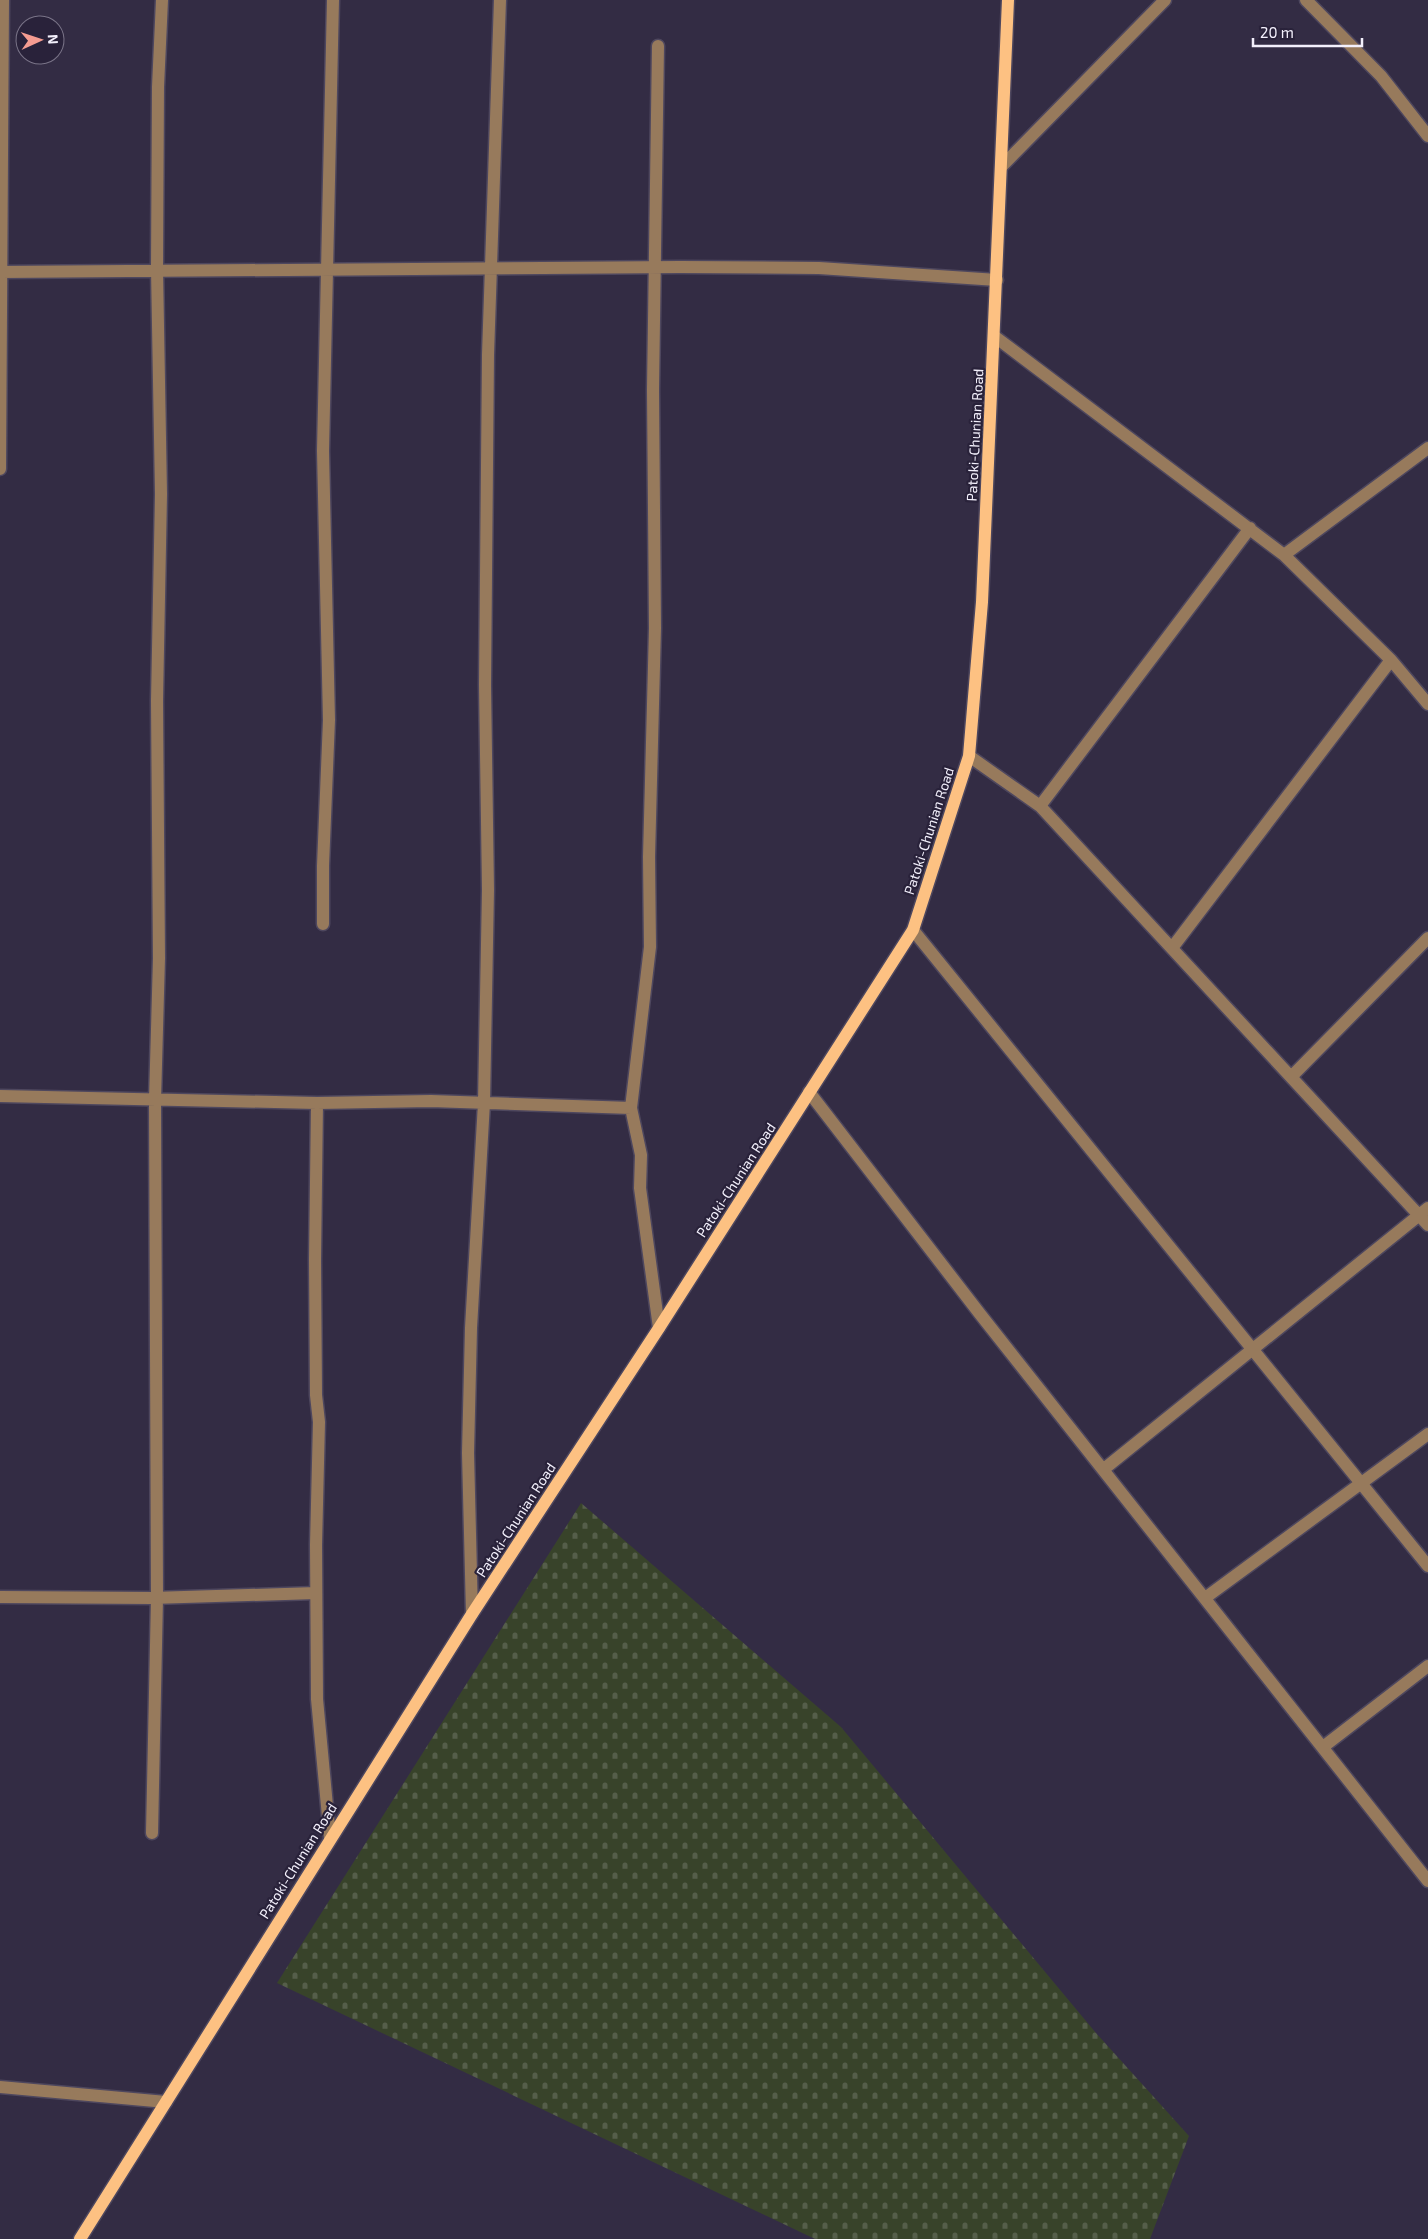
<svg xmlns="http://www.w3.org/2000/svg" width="1428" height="2239" viewBox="0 0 1428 2239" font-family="'Exo 2',sans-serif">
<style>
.cemetery{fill:url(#cemetery-stones)}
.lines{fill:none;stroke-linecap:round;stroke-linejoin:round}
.minor-casing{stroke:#4e475e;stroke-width:15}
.major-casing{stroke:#4e475e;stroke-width:15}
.minor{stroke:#977a5c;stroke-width:12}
.major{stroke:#fdc182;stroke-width:12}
.labels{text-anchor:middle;stroke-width:4.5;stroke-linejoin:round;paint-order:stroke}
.street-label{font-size:14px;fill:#f3f0fc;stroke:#29223a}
</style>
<defs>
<pattern id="cemetery-stones" width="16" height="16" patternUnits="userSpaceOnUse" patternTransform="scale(1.25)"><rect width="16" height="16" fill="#38432a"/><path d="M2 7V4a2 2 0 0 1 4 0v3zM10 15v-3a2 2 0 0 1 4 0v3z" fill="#555e4a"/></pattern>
</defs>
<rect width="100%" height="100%" fill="#332c44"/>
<path class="cemetery" d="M581 1503 841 1727 1096 2033 1189 2136 1150 2239H815L277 1983Z"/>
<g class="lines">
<g class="minor-casing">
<path id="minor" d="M1306 0 1381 76 1428 136
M658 46 653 390 655 628 649 857 650 947 631 1108 641 1155 640 1188 659 1328
M1002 166 1165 0
M0 272 680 267 819 268 997 280
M994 336 1284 555 1391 660 1428 704
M0 469 3 0
M1284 555 1428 448
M969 756 1040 806 1428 1225
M1040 806 1250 528
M323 924V866L329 720 323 451 333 0
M913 930 1428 1566
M1172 948 1391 660
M1291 1077 1428 938
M809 1092 980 1314 1428 1881
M0 1096 317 1103 431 1101 631 1108
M317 1103 315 1260 316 1395 319 1422 316 1545 317 1699 330 1838
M1104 1469 1428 1208
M0 1597 152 1598 316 1593
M1205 1598 1428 1434
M472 1614 468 1453 471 1328 484 1103 488 890 485 685 488 355 500 0
M1323 1747 1428 1666
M152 1833 157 1598 155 1100 159 958 157 701 161 494 157 269 158 87 162 0
M0 2087 166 2102"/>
</g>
<g class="major-casing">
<path id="major" d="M80 2239 472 1614 659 1328 913 930 969 756 982 602 1008 0"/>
</g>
<use href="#minor" class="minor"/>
<use href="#major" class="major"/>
</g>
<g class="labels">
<g class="street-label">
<text transform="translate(975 435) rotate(-87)" y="5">Patoki-Chunian Road</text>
<text transform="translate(929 831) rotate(-72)" y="5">Patoki-Chunian Road</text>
<text transform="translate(736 1180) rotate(-57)" y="5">Patoki-Chunian Road</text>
<text transform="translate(516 1520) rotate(-57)" y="5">Patoki-Chunian Road</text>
<text transform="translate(298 1861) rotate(-58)" y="5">Patoki-Chunian Road</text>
</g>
</g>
<g transform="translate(40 40) rotate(87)"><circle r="24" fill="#29223a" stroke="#7a7488"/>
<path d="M0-4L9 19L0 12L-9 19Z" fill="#f59c91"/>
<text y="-8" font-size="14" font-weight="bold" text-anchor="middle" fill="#f3f0fc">N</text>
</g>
<path d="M1253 38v8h109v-8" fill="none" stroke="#f3f0fc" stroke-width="2.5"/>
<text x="1260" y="38" font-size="15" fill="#f3f0fc" stroke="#29223a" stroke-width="4" paint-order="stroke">20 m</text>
</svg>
